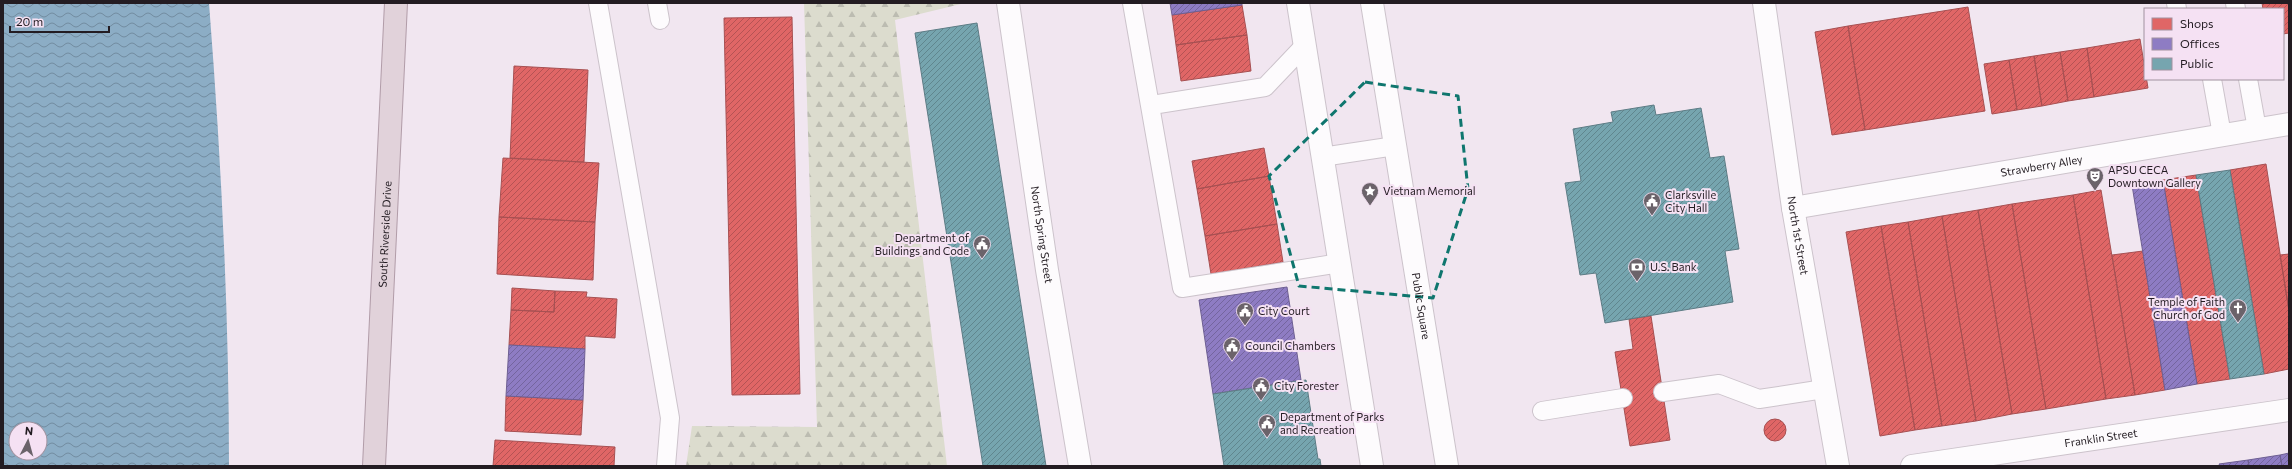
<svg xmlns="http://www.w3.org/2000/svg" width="2292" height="469" viewBox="0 0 2292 469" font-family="Commissioner,sans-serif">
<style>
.forest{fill:url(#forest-firs)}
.water{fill:url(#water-waves);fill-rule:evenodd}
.shops{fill:url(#shops-hatch);stroke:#a75052}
.offices{fill:url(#offices-hatch);stroke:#6e5f93}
.public{fill:url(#public-hatch);stroke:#5d7c85}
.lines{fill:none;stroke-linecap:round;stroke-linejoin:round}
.lane-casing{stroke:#ccc3cb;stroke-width:20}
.street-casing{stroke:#ccc3cb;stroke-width:24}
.secondary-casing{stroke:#ccc3cb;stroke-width:24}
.highway-casing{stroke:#b19ca8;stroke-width:24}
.lane{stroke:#fdfbfd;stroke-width:18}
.street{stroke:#fdfbfd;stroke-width:22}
.secondary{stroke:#fdfbfd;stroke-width:22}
.highway{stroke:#e1d2da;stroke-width:22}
.marked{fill:none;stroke:#0f766e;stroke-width:3;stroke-dasharray:8 5;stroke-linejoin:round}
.labels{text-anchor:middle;stroke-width:4;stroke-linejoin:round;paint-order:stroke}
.street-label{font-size:11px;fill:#231c22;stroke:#f5e1f3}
.poi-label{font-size:11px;fill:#231c22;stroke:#f5e1f3;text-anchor:start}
</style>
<defs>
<pattern id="forest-firs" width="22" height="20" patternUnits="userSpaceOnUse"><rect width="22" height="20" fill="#dcdcce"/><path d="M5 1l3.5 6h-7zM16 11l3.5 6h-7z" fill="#bcbcb1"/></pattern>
<pattern id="water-waves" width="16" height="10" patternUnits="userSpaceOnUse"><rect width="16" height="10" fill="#8cadc5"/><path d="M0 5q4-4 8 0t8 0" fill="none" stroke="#728ca0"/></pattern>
<pattern id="shops-hatch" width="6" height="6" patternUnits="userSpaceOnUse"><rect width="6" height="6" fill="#e06666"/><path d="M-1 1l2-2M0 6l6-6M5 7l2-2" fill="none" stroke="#b55354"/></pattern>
<pattern id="offices-hatch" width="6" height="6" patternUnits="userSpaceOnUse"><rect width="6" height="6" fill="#8e7cc3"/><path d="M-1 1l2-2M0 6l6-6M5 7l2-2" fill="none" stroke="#74659e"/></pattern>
<pattern id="public-hatch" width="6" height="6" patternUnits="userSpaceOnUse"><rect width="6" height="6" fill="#76a5af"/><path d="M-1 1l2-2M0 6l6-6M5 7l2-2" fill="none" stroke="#60868e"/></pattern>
</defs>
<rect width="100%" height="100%" fill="#f1e6f0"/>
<path class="forest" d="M804 3H965L895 20 947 466H686L692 426 817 427Z"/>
<path class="water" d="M3 3H209C221 157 229 311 229 466H3ZM16 429H40V453H16Z"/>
<path class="shops" d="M2262 3H2289V33L2283 34V9H2263Z
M1242 5 1247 35 1176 45 1172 15Z
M1968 7 1985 111 1865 130 1848 26Z
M792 17 800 394 732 395 724 18Z
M1848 26 1865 130 1832 135 1815 32Z
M1247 35 1251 71 1181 81 1176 45Z
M2140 39 2148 88 2094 97 2087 48Z
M2087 48 2094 97 2068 101 2060 52Z
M2060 52 2068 101 2042 106 2034 56Z
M2034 56 2042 106 2017 110 2009 60Z
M2009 60 2017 110 1992 114 1984 64Z
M514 66 588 70 584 162 510 158Z
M1264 148 1269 176 1197 189 1192 161Z
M503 158 599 163 595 222 499 217Z
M2266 164 2289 311V369L2264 374 2230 170Z
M2196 175 2230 379 2197 384 2163 180Z
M1269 176 1277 224 1205 236 1197 189Z
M2101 190 2135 395 2106 399 2073 195Z
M2073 195 2106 399 2046 409 2012 204Z
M2012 204 2046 409 2012 414 1978 210Z
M1978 210 2012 414 1976 421 1942 216Z
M1942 216 1976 421 1942 426 1908 222Z
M499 217 595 222 593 280 497 274Z
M1908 222 1942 426 1915 430 1881 226Z
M1277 224 1283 262 1211 274 1205 236Z
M1881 226 1915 430 1880 436 1846 232Z
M2143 251 2165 390 2135 395 2112 255Z
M2289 254V311L2280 255Z
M512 288 555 291 554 312 511 310Z
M555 291 587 292 586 297 617 299 615 338 585 336V349L509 345 511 310 554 312Z
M1651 316 1670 440 1630 446 1615 352 1633 349 1629 319Z
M506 396 583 400 581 435 505 431Z
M1764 430a11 11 0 1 1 22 0a11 11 0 1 1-22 0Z
M495 440 615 447 614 466H493Z"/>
<path class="offices" d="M1170 3H1242V5L1172 15Z
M2163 180 2197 384 2165 390 2132 185Z
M1287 287 1301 380 1213 394 1199 300Z
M509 345 585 349 583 400 506 396Z
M2289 453V466H2282L2280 455Z
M2280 455 2282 466H2249L2248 460Z
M2248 460 2249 466H2220L2219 464Z"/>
<path class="public" d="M977 23 986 79 1046 466H983L915 33Z
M1654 105 1656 115 1701 108 1710 158 1724 156 1739 249 1725 251 1733 302 1605 323 1596 273 1580 275 1573 231 1565 183 1581 181 1573 129 1613 122 1611 112Z
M2230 170 2264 374 2230 379 2196 175Z
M1306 380 1318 459H1320L1321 466H1224L1213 394Z"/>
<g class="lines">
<g class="lane-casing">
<path id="lane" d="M598 3 670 418 666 466
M657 3 660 20
M1132 3 1182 288 1340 263
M2176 3 2177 9
M2235 3 2236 9
M2212 79 2222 135
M2248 79 2257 129
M1152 105 1265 87 1305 45
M1322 157 1395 146
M1663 392 1719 384 1759 399 1824 389
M1542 411 1623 398"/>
</g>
<g class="street-casing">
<g id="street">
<path id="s1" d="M1008 3 1047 270 1080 466"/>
<path id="s2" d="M1764 3 1793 208 1838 466"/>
<path id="s3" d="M1793 208 2289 124"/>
</g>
</g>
<g class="secondary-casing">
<g id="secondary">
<path d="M1298 3 1372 466"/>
<path id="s4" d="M1372 3 1447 466"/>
<path id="s5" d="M1912 466 2289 410"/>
</g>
</g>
<g class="highway-casing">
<g id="highway">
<path id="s6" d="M374 466 396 3"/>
</g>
</g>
<use href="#lane" class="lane"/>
<use href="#street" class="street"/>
<use href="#secondary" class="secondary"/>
<use href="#highway" class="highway"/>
</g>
<path class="marked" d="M1365 82 1458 96 1468 189 1433 298 1299 286 1269 176Z"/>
<defs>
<g id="theatre-pin" transform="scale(0.9)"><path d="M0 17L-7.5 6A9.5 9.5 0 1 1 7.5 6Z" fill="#6b636a" stroke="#f5e1f3"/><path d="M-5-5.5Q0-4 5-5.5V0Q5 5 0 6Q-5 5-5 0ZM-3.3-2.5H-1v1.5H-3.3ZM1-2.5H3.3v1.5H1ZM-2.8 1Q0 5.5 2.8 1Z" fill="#fff"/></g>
<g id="sight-pin" transform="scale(0.9)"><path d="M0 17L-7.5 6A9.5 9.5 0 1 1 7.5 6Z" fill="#6b636a" stroke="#f5e1f3"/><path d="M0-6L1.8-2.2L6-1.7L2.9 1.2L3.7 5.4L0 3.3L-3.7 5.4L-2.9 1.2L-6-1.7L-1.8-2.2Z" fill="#fff"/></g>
<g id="civic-pin" transform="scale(0.9)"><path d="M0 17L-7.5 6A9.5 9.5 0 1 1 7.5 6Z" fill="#6b636a" stroke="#f5e1f3"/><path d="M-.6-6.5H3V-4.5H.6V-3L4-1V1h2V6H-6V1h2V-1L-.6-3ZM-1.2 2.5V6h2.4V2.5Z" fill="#fff"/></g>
<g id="bank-pin" transform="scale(0.9)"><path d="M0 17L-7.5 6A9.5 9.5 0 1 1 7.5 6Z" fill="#6b636a" stroke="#f5e1f3"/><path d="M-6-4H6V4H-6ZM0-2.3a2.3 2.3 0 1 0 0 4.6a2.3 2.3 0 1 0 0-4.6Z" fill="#fff"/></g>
<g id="church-pin" transform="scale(0.9)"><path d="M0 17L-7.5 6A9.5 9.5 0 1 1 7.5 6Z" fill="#6b636a" stroke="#f5e1f3"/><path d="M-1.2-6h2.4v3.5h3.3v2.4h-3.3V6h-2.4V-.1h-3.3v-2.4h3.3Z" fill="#fff"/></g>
</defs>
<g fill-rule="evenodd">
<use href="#theatre-pin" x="2095" y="176"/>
<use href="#sight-pin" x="1370" y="191"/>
<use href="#civic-pin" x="1652" y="201"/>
<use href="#civic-pin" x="982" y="244"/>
<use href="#bank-pin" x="1637" y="267"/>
<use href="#church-pin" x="2238" y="308"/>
<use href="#civic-pin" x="1245" y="311"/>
<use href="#civic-pin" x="1232" y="346"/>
<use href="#civic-pin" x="1261" y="386"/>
<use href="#civic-pin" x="1267" y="423"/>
</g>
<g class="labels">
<g class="street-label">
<text dy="4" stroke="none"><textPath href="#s3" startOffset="252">Strawberry Alley</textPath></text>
<text dy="4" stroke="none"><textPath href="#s6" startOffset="232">South Riverside Drive</textPath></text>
<text dy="4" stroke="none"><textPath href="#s1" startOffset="234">North Spring Street</textPath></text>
<text dy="4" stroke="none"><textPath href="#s2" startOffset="235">North 1st Street</textPath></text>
<text dy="4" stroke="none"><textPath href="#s4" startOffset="307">Public Square</textPath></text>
<text dy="4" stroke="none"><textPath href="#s5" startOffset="191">Franklin Street</textPath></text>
</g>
<g class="poi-label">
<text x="2108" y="174">APSU CECA<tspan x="2108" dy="13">Downtown Gallery</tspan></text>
<text x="1383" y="195">Vietnam Memorial</text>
<text x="1665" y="199">Clarksville<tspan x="1665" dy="13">City Hall</tspan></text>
<text x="969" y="242" text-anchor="end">Department of<tspan x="969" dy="13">Buildings and Code</tspan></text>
<text x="1650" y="271">U.S. Bank</text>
<text x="2225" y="306" text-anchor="end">Temple of Faith<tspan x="2225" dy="13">Church of God</tspan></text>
<text x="1258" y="315">City Court</text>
<text x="1245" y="350">Council Chambers</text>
<text x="1274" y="390">City Forester</text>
<text x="1280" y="421">Department of Parks<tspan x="1280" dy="13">and Recreation</tspan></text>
</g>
</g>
<rect width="2292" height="469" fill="none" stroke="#231c22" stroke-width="8"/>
<rect x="2144" y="8" width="140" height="72" fill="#f5e1f3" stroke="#a1929f"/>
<rect x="2152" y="18" width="20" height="12" fill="#e06666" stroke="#a1929f"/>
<text x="2180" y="28" font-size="12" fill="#231c22">Shops</text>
<rect x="2152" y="38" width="20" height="12" fill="#8e7cc3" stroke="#a1929f"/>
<text x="2180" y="48" font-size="12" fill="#231c22">Offices</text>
<rect x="2152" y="58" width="20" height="12" fill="#76a5af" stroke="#a1929f"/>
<text x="2180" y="68" font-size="12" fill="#231c22">Public</text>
<g transform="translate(28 441) rotate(6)"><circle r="19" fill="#f5e1f3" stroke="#a1929f"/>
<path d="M0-3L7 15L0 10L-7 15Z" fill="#6b636a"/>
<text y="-6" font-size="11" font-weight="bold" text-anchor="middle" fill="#231c22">N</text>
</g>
<path d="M10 26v6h99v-6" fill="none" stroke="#231c22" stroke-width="2"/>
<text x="16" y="26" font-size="12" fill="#231c22" stroke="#f5e1f3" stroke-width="3" paint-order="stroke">20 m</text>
</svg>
